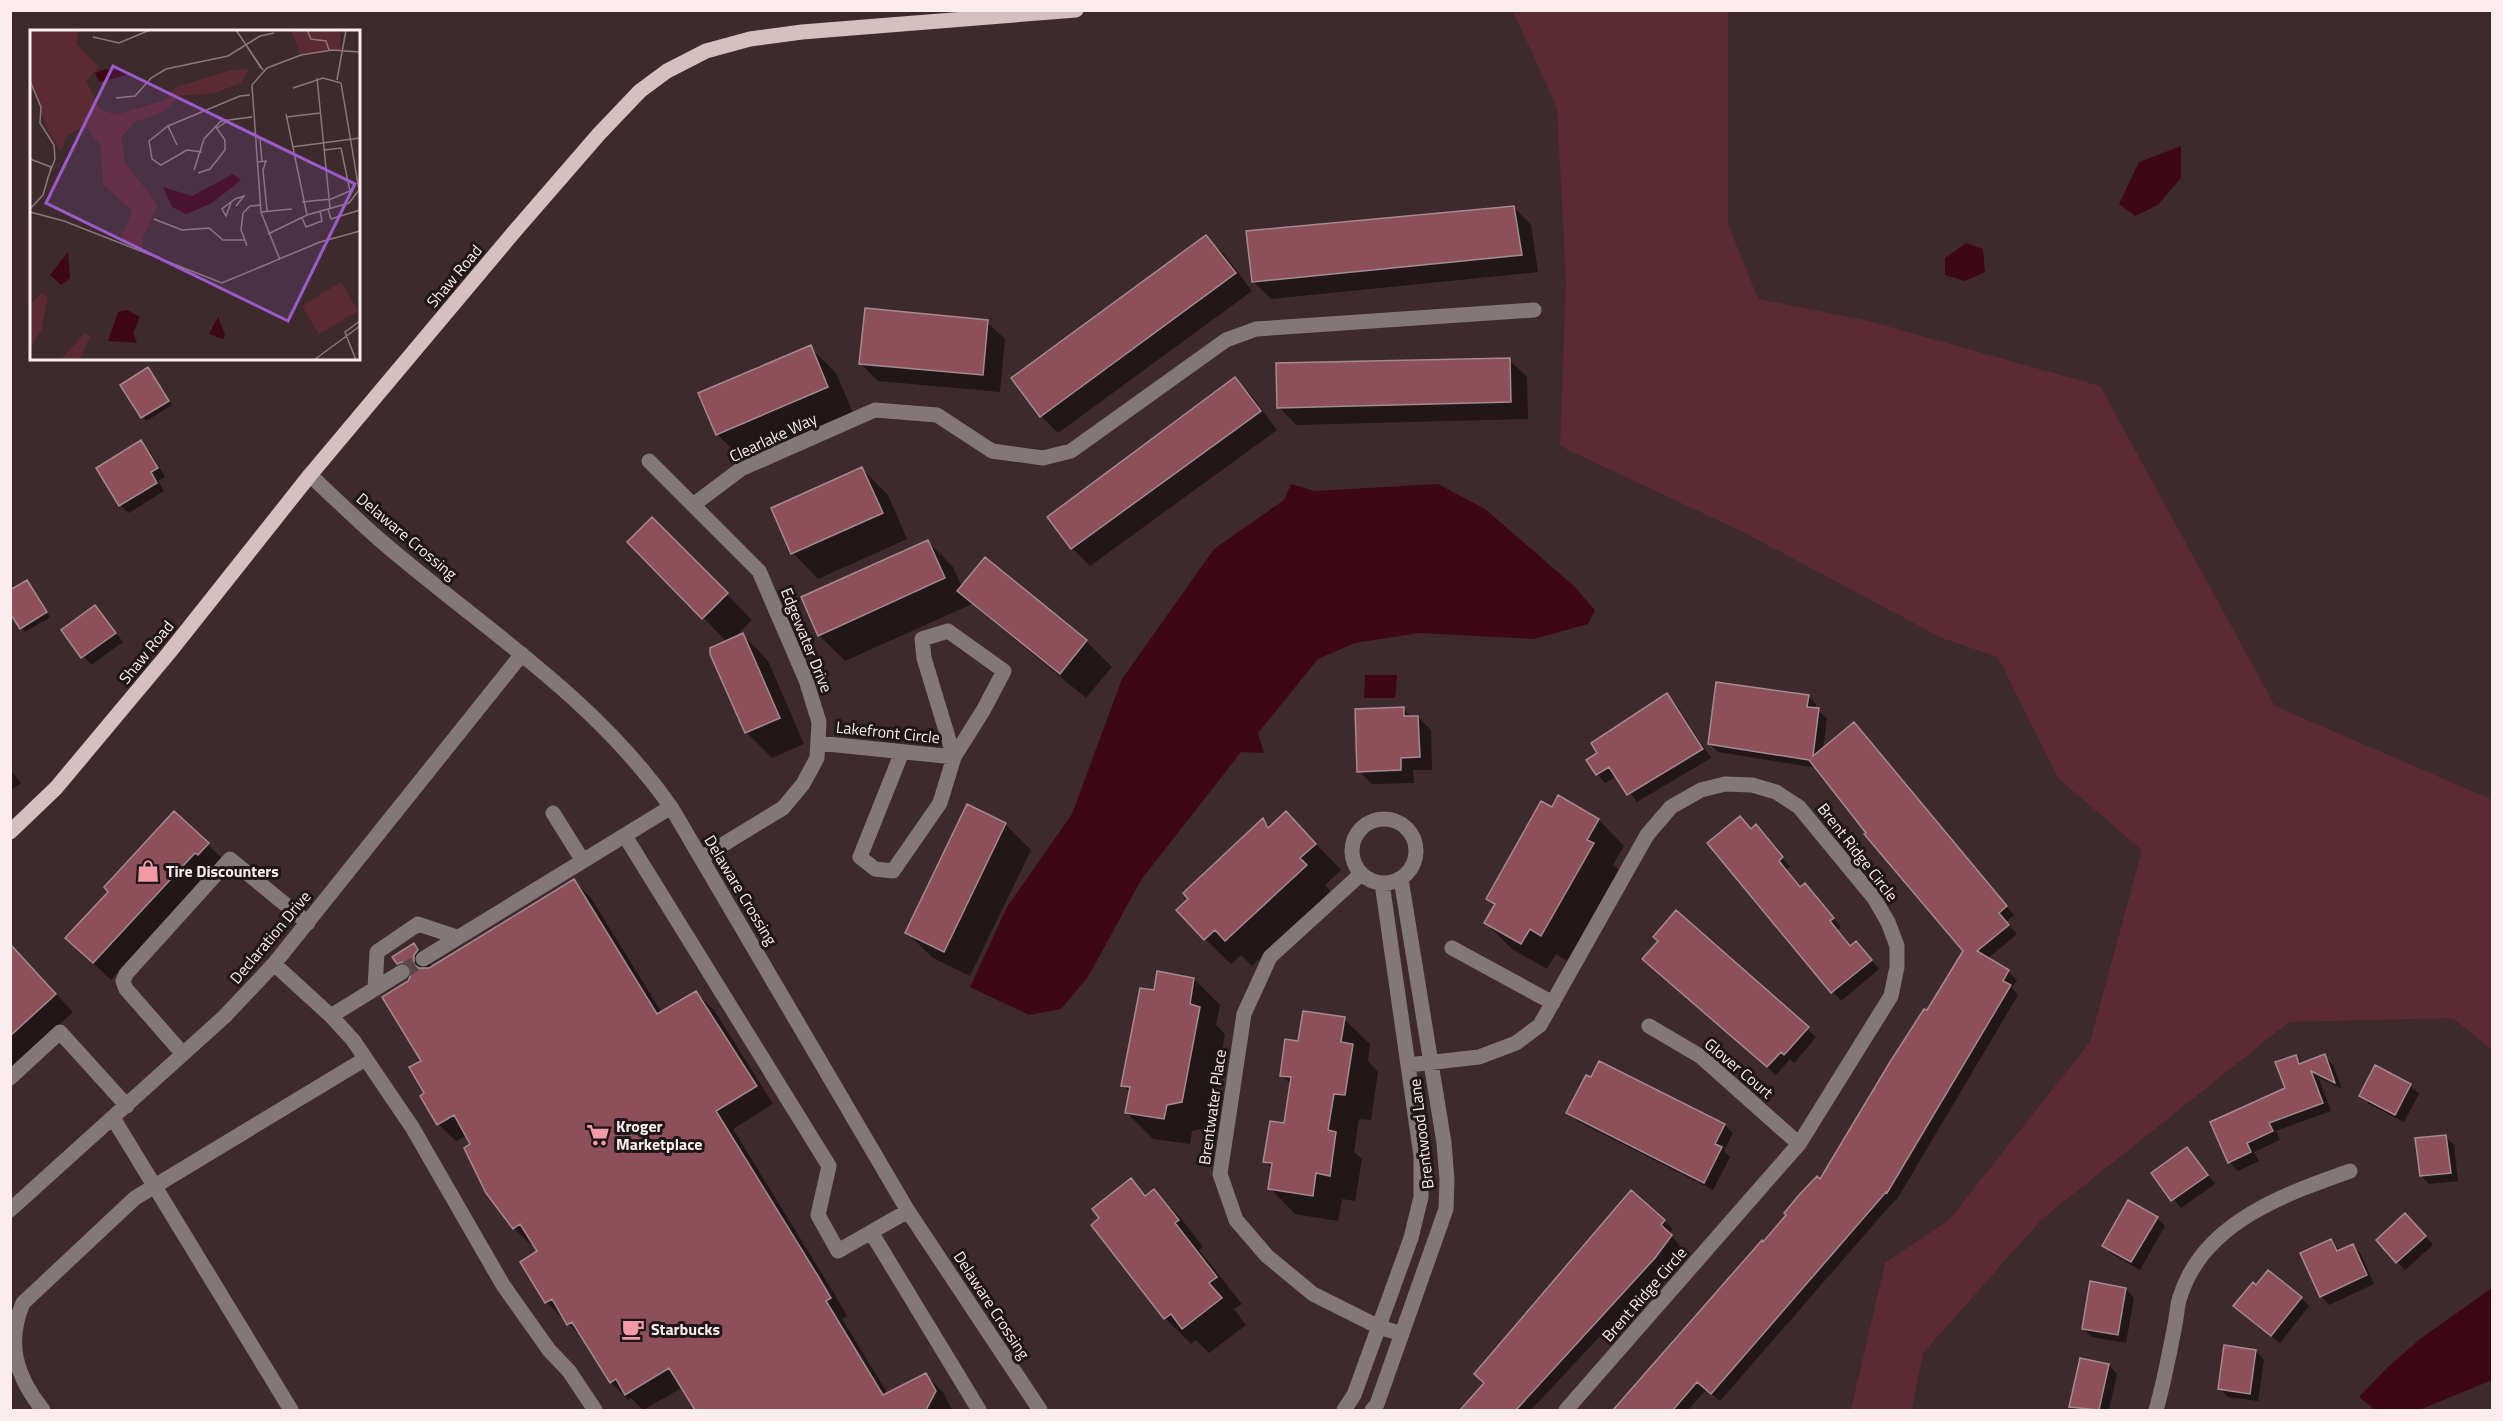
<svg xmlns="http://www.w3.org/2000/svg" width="2503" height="1421" viewBox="0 0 2503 1421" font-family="'Titillium Web',sans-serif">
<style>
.green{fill:#5c2a33}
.water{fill:#3d0715}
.shadow{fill:#0007}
.building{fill:#8d505a;stroke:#a48b8e;stroke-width:1.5}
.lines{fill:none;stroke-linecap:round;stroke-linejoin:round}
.minor-tunnel{stroke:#5a474a;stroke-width:15;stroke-dasharray:15 8;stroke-linecap:butt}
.minor{stroke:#837879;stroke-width:15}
.major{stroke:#d5bfc1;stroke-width:15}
.labels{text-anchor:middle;stroke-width:6;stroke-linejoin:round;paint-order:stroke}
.street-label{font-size:16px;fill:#fbedee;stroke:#1f1617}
.poi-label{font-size:16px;font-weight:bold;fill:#fbedee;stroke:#1f1617;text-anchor:start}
.inset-road{fill:none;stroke:#8a787a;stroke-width:1.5}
.view{fill:#9b5ccb;fill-opacity:0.15;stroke:#9b5ccb;stroke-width:3}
.inset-edge{fill:none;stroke:#fbedee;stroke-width:3}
</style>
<rect width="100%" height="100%" fill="#3e2a2d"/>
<path class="green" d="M1513 11H1728V224L1758 299 1868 321 2100 386 2275 706 2492 800V1050L2453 1018 2289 1022 2042 1219 1923 1353 1912 1410H1851L1885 1263 1949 1220 2090 1042 2142 850 2058 778 1998 657 1942 638 1745 533 1560 446 1566 280 1557 108Z"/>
<path class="water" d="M2181 146V178L2158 205 2135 216 2119 204 2139 162Z
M1966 243 1983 249 1985 272 1965 281 1945 275V258Z
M1291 484 1315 491 1438 484 1485 509 1574 586 1595 610 1588 624 1534 639 1419 633 1355 643 1318 659 1258 733 1264 753 1241 752 1141 880 1088 977 1061 1009 1029 1015 970 987 1007 907 1072 814 1122 679 1214 549 1284 500Z
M1365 675H1397L1395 698H1364Z
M2492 1288V1380L2419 1410H2375L2359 1397 2388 1367 2420 1339Z"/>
<path class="shadow" d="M1514 207 1531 225 1538 272 1271 299 1253 281Z
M1206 237 1224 254 1252 291 1058 433 1041 416Z
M987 322 1005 339 1000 392 878 381 861 364Z
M810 347 836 373 853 413 743 460 717 434Z
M1509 360 1527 377 1528 419 1296 425 1279 407Z
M152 373 172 405 146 421 122 385Z
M1234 379 1252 396 1277 430 1090 566 1073 549 1049 517Z
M141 442 150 451 165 477 158 481 164 491 129 513 120 505Z
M862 469 888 495 907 539 818 579 793 553Z
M652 519 752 620 733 639 743 635 768 661 804 744 772 758 746 732 727 642 629 542Z
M928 542 953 567 962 587 1086 641 1112 667 1086 698 972 604 845 661 819 635Z
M30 586 50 617 25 632 10 610Z
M95 607 123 642 91 665 63 630Z
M1667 695 1676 704 1711 758 1637 802 1617 776 1605 783 1597 774Z
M1808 696 1816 704V709L1827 718 1823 750 1862 733 2014 915 2006 922 2017 934 1987 959 2008 971 2017 980 2012 988 2018 995 1896 1201 1895 1200 1720 1401 1706 1390 1688 1410H1615L1762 1242 1763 1244 1821 1181 1965 951 1817 768 1718 752 1710 744Z
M1403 709 1412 717H1418L1431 730 1432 770H1413L1414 783 1372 784 1359 771Z
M10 770 21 783 10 791Z
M1552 809 1599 820 1624 846 1613 865 1619 870 1567 961 1556 954 1547 969 1512 949 1486 923 1496 906 1488 898Z
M174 813 226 862 214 869 111 980 67 938 110 892Z
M1286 813 1341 870 1325 885 1331 892 1252 966 1241 955 1231 964 1205 939 1263 820 1271 827Z
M1005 824 1031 850 970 976 933 958 907 933Z
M1751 830 1764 835 1790 867 1786 870 1801 888 1813 893 1841 927 1837 930 1851 947 1864 952 1879 969 1841 1001 1709 843Z
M574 881 591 898 662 1013 696 993 714 1010 773 1104 733 1129 835 1295 847 1316 842 1319 888 1394 925 1374 943 1392 952 1410H697L683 1387 643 1410 631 1398 628 1400 611 1382 583 1338 546 1302 539 1252 534 1243 531 1245 514 1228 467 1135 456 1141 438 1124 426 1093 423 1061 409 983 412 977 398 963 414 945 433 967Z
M1677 912 1816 1037 1794 1063 1790 1059 1776 1075 1652 967 1660 941Z
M14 949 73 1012 10 1069V952Z
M1194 979 1220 1005 1216 1025 1225 1034 1207 1128 1192 1131 1190 1144 1153 1139 1127 1113 1130 1093 1123 1085 1155 992Z
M1344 1019 1370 1044 1368 1061 1378 1072 1371 1120 1359 1119 1354 1152 1362 1159 1355 1201 1342 1199 1338 1221 1295 1214 1270 1188 1273 1169 1265 1161 1286 1125 1292 1085 1281 1075 1300 1043Z
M2295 1056 2303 1064 2324 1056 2333 1065 2342 1089 2318 1077 2331 1111 2276 1131 2280 1140 2254 1152 2259 1161 2238 1171 2230 1162 2286 1089Z
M1600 1063 1725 1125 1733 1133 1724 1151 1730 1157 1713 1190 1577 1121 1568 1113 1592 1079Z
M2410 1085 2419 1094 2404 1122 2369 1104 2361 1095Z
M2445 1136 2454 1145 2458 1181 2429 1184 2421 1176Z
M2187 1149 2215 1184 2181 1208 2153 1173Z
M1131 1180 1147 1196 1154 1191 1180 1217 1203 1247 1199 1250 1242 1304 1234 1309 1246 1325 1209 1353 1196 1340 1191 1344 1165 1318 1101 1218Z
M2157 1218 2165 1226 2140 1270 2112 1254 2104 1246Z
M1664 1221 1673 1229 1669 1234 1680 1245 1646 1287 1531 1410H1462L1485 1384Z
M2414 1224 2433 1245 2405 1270 2397 1262Z
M2331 1241 2340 1251 2352 1245 2361 1254 2374 1284 2329 1305 2321 1296Z
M2257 1287 2301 1298 2309 1306 2280 1343 2244 1314Z
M2126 1289 2134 1298 2126 1343 2092 1337 2083 1328Z
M2256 1351 2264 1360 2258 1401 2228 1397 2219 1388Z
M2109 1365 2117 1374 2109 1410H2075L2071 1406Z"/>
<path class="building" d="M1514 206 1522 255 1252 282 1246 231Z
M1206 235 1236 273 1040 417 1011 378Z
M865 308 988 320 983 375 859 364Z
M811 345 828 387 716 435 698 393Z
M1510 358 1511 402 1277 408 1276 363Z
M148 367 169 401 141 418 120 385Z
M1235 377 1261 411 1071 549 1047 517Z
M141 440 158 468 151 472 157 483 119 506 96 468Z
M862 467 883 513 791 554 771 508Z
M652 517 728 593 702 619 627 542Z
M928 540 945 578 818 636 801 597Z
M985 557 1087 640 1060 674 957 591Z
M27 580 47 612 20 629 10 613V590Z
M95 605 116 633 81 658 61 630Z
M743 633 780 718 745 733 710 654V648Z
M1716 682 1809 695 1807 707 1819 708 1813 756 1854 722 2007 906 1999 913 2009 925 1977 951 2009 970 2003 981 2011 985 1887 1193 1886 1192 1711 1394 1697 1382 1673 1410H1613L1762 1240 1763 1242 1786 1215 1784 1213 1799 1195 1817 1176 1820 1179 1890 1062 1924 1009 1927 1010 1963 951 1864 834 1866 833 1809 760 1708 744Z
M1667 693 1703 749 1627 795 1609 767 1596 775 1586 760 1597 753 1591 743Z
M1404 707V716H1418L1420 757 1401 758V770L1357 772 1355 709Z
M1558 795 1599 819 1587 840 1594 843 1541 936 1530 929 1521 944 1484 923 1495 904 1486 899 1541 801 1552 807Z
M967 804 1006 823 944 952 905 933Z
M174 811 209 843 198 855 195 853 93 963 65 938 108 892 104 887Z
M1286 811 1316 844 1300 858 1307 865 1225 941 1215 930 1204 940 1176 910 1188 899 1183 893 1263 818 1268 828Z
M1740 816 1751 829 1756 824 1783 857 1779 861 1800 887 1805 883 1834 918 1830 921 1850 946 1856 941 1872 960 1831 993 1707 843Z
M574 879 657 1014 696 991 757 1086 716 1111 818 1276 831 1298 826 1301 883 1395 926 1373 936 1391 926 1410H695L669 1368 625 1395 616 1379 610 1383 572 1322 567 1325 552 1299 545 1303 520 1262 537 1251 520 1224 513 1229 486 1193 464 1148 470 1144 454 1115 437 1125 420 1096 424 1093 409 1067 421 1061 382 997 408 981 410 977V966L402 962 397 964 392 957 414 943 418 950 414 955V964L419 968H429Z
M1676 910 1809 1027 1784 1055 1781 1052 1767 1067 1642 959 1658 941 1653 937Z
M10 944 56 994 10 1036Z
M1157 971 1194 978 1190 1004 1200 1007 1182 1102 1167 1105 1164 1119 1125 1113 1130 1087 1121 1086 1140 988 1154 990Z
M1303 1011 1345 1017 1341 1042 1353 1044 1345 1095 1334 1094 1328 1130 1336 1132 1330 1176 1316 1173 1313 1196 1268 1189 1272 1163 1263 1162 1270 1121 1284 1123 1291 1077 1280 1076 1285 1039 1298 1041Z
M2325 1054 2335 1083 2311 1071 2323 1103 2269 1123 2273 1131 2247 1143 2251 1152 2228 1163 2210 1122 2285 1088 2275 1062 2296 1055 2299 1064Z
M1599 1061 1725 1124 1715 1144 1722 1147 1704 1183 1566 1113 1586 1075 1591 1077Z
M2375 1065 2411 1084 2395 1115 2359 1096Z
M2446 1135 2451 1173 2420 1176 2415 1138Z
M2187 1147 2208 1175 2171 1201 2151 1173Z
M1131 1178 1145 1196 1154 1189 1179 1220 1175 1223 1217 1277 1209 1283 1222 1298 1182 1329 1171 1314 1164 1319 1091 1225 1099 1218 1092 1209Z
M1631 1190 1665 1220 1661 1225 1672 1235 1655 1258 1516 1410H1460L1484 1383 1474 1374Z
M2128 1200 2158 1217 2131 1262 2102 1246Z
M2405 1213 2426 1236 2396 1263 2376 1240Z
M2331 1239 2337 1251 2353 1244 2367 1275 2320 1297 2300 1253Z
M2268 1270 2302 1297 2271 1336 2233 1306 2253 1282 2256 1285Z
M2090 1281 2126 1288 2118 1335 2082 1329Z
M2224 1345 2256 1350 2250 1394 2218 1389Z
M2080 1358 2109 1364 2099 1410 2069 1407Z"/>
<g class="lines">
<path class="minor-tunnel" d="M402 972 423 959"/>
<path class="minor" d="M649 461 759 571 806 680 819 722 817 758 803 784 783 808 701 858
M310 475C333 497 356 519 380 540 482 628 592 695 671 807L908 1211 1040 1410
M693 505 741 469 875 410 937 415 992 451 1043 458 1071 451 1226 340 1256 329 1534 310
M818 743 954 757
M902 752 860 857 875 869 893 871 940 803 954 757 984 709 1004 671 948 631 922 639 924 658 954 757
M553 813 583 861
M1352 851a32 32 0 1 1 64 0a32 32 0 1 1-64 0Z
M625 836 829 1166 818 1215 838 1251 908 1211
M1361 874 1270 957 1244 1014 1220 1174 1236 1220 1267 1256 1313 1294 1379 1327 1402 1334
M1452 948 1553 1003
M423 959 671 807
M274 964 331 1016 353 1040 412 1127 503 1285 549 1350 569 1371 595 1410
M375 989 377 952 418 924 457 937
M331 1016 402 972
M1649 1026 1700 1056 1799 1144
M183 1054 126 989 123 981 126 974 230 859 308 923
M1408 1065 1479 1057 1516 1043 1540 1025 1647 835 1671 807 1701 790 1725 784 1752 785 1776 792 1799 807 1874 898 1888 922 1897 946V967L1891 996 1799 1144 1566 1410
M10 1078 60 1032 127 1106
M113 1118 291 1410
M10 1210 224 1017 274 964 522 654
M871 1232 979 1410
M43 1410C16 1377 6 1343 23 1303L135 1198 365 1059
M1344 1410 1354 1395 1411 1238 1421 1197V1156L1382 883
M1372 1410 1377 1404 1446 1209 1447 1180 1444 1143 1401 879
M2156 1410C2164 1383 2169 1354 2175 1325 2177 1315 2177 1303 2181 1294 2205 1222 2285 1194 2350 1171"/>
<path class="major" d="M10 832 56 788 168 654 310 475 514 232 599 134 640 91 667 71 706 51 750 39 802 32 1076 10"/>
</g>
<defs>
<g id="shop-bare" transform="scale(1.8)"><path d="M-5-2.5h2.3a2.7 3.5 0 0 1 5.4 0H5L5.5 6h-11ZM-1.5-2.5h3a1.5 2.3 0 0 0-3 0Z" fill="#f39aa7" stroke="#1f1617" stroke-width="2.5" paint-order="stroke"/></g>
<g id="supermarket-bare" transform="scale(1.8)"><path d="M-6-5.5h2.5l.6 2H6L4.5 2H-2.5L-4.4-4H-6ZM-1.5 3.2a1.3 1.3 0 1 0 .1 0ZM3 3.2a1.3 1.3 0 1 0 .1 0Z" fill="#f39aa7" stroke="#1f1617" stroke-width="2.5" paint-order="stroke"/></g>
<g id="cafe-bare" transform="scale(1.8)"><path d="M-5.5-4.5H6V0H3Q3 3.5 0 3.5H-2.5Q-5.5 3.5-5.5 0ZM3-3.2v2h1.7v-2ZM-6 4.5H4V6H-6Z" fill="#f39aa7" stroke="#1f1617" stroke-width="2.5" paint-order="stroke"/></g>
</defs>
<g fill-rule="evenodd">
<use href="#shop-bare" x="148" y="871"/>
<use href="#supermarket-bare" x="598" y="1135"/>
<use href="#cafe-bare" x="633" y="1329"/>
</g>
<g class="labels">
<g class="street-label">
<text transform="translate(454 276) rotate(-50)" y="6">Shaw Road</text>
<text transform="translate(773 437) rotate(-25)" y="6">Clearlake Way</text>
<text transform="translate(407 536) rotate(40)" y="6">Delaware Crossing</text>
<text transform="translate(807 640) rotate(68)" y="6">Edgewater Drive</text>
<text transform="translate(146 652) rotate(-51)" y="6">Shaw Road</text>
<text transform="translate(888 732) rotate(6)" y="6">Lakefront Circle</text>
<text transform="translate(1858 852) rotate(52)" y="6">Brent Ridge Circle</text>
<text transform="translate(741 890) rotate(59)" y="6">Delaware Crossing</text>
<text transform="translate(270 937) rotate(-50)" y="6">Declaration Drive</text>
<text transform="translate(1739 1068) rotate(40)" y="6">Glover Court</text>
<text transform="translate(1212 1107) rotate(-82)" y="6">Brentwater Place</text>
<text transform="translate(1421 1134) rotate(-97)" y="6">Brentwood Lane</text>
<text transform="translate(1644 1294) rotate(-49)" y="6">Brent Ridge Circle</text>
<text transform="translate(992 1305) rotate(57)" y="6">Delaware Crossing</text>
</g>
<g class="poi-label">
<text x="166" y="877">Tire Discounters</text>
<text x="616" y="1132">Kroger<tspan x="616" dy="18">Marketplace</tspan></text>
<text x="651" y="1335">Starbucks</text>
</g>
</g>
<g transform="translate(30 30)">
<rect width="330" height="330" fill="#3e2a2d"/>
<path d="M0 0H49L46 13 69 37 56 50 69 78 85 85 136 70 146 57 202 40 219 39 211 53 185 63 148 66 135 81 105 92 91 108 96 134 128 175 113 207 112 219 91 209 102 180 73 155 71 116 54 95 36 107 31 122 17 99 0 50ZM261 0H310L311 20 271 25ZM311 252 328 281 289 304 272 276ZM11 263 18 267 11 301 0 318V275ZM55 303 60 307 50 330H30Z" fill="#5c2a33"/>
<path d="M76 39 93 41 96 45 69 52 65 43ZM203 144 211 150 182 173 156 184 142 177 133 157 162 166ZM38 222 40 248 31 255 20 245ZM97 280 110 287 103 303 107 313 78 311 88 282ZM188 287 195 305 193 309 179 304Z" fill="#3d0715"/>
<path class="inset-road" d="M206 0 233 40M277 0 281 9 296 11 299 20M63 7 89 13 120 0M218 18 231 38M287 48 300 178M307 50 316 0M0 51 11 77 10 93 24 115 25 129 17 150M86 68 105 66 121 48 136 39 198 26 230 6 244 3M256 84 277 185M256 87 290 83M138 96 147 115M187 98 199 90 221 87M223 103 230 109 232 131M262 117 330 108M172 122 157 120 131 135 122 129 119 111 138 96 210 66 220 65M0 129 21 137 20 141M227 132 236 131 233 140 237 181M164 140 174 109 191 91 222 87M168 143 180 139 195 120V110L186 97M272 172 301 169 320 161 311 118 294 120M201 173 196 186 192 179 205 169 214 166 206 176M0 179 13 165 18 148M298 179 301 189 330 180M0 182 34 191 192 253 290 212 330 201M231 182 262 179M272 188 276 197 292 191 290 181M124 189 152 200 179 198 193 210H215M238 204 277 185 319 173 329 160 311 53 293 48 263 58M217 216 211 200 213 183 220 176 231 175M250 230 231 182 222 55 237 38 271 25 302 20 330 22M284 330 330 296M326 330 315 302 330 291"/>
<path class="view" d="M83 36 325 154 258 291 16 173Z"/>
<rect width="330" height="330" class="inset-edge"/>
</g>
<rect width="2503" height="1421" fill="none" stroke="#fbedee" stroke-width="24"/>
</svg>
